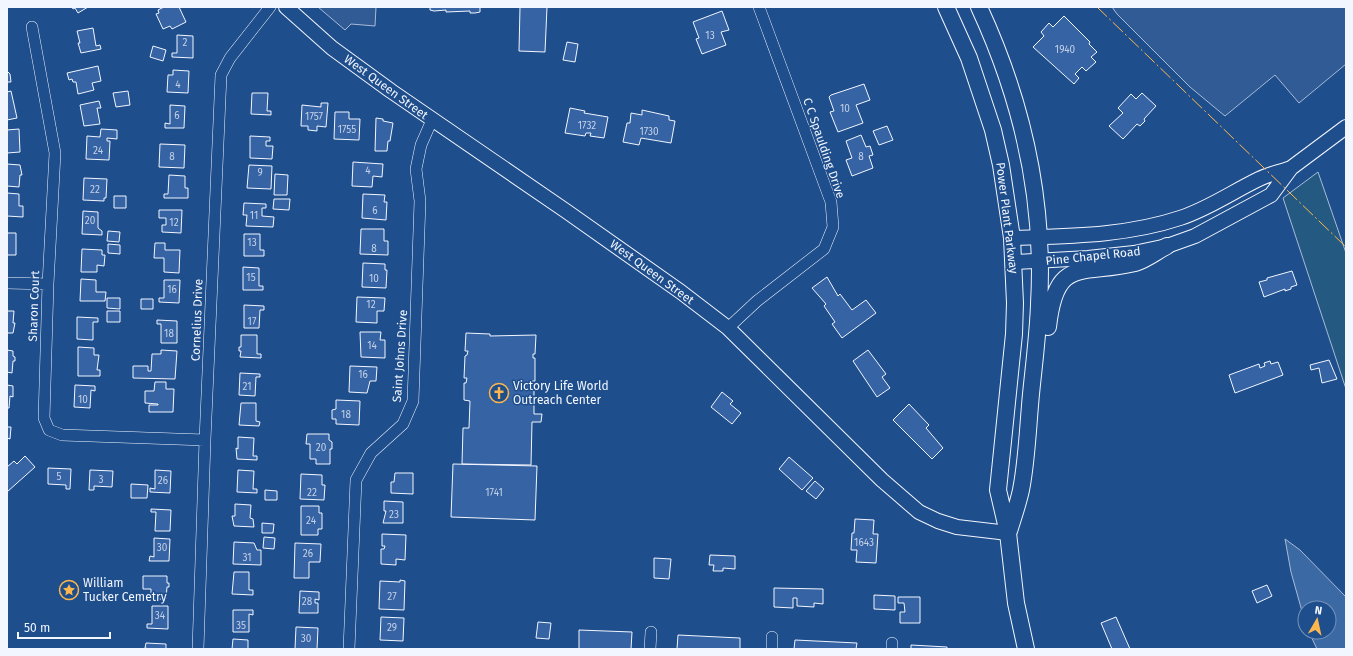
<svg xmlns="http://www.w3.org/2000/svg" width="1353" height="656" viewBox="0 0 1353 656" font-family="'Fira Sans',sans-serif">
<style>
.green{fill:#245a82;stroke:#a8bbd7}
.parking{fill:#305b95;stroke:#a8bbd7}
.water{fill:#3b69a3;stroke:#a8bbd7}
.building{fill:#3563a3;stroke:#f2f6ff}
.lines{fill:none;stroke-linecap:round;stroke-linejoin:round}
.minor-casing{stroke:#f2f6ff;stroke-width:12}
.tertiary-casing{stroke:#f2f6ff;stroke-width:16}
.secondary-casing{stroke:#f2f6ff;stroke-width:18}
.minor{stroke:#1f4e8c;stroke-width:11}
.tertiary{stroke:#1f4e8c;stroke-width:14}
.secondary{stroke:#1f4e8c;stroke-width:16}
.power{stroke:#ffb74d;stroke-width:1;stroke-dasharray:14 3 2 3;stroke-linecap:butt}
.labels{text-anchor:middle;stroke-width:3;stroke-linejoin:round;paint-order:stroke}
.number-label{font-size:10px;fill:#c3d1e8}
.street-label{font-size:12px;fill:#f2f6ff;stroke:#1f4e8c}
.poi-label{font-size:12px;fill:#f2f6ff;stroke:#1f4e8c;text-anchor:start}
</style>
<rect width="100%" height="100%" fill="#1f4e8c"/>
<path class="green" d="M1318 172 1346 253V389L1283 198Z"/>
<path class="parking" d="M318 7H376L375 26 351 24 345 30Z
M1112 7H1346V64L1299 103 1275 75 1225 116 1190 87 1117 14Z"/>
<path class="water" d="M1285 539 1300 550 1346 597V649H1317L1309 632H1329V608H1305V622L1291 572Z"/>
<path class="building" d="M72 7H88L78 13 75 8 73 9Z
M164 7H179L186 22 172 29 170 26 163 29 156 14 159 13 158 10Z
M430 7H480V12L475 13H470V11L446 12V10L434 11 430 10Z
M520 7H547L545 52 519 51Z
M722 11 729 30 721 32 726 45 702 54 696 39 699 38 693 22Z
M1064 16 1090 42 1089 44 1097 52 1091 57 1096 62 1086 71 1082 67 1075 74 1079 78 1074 84 1033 47 1044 36 1041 32 1049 23 1053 27Z
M93 28 96 46 100 45 101 49 81 53 78 43H80L77 31Z
M177 35 193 36V58L172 57V53H177Z
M567 42 578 44 575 62 563 60Z
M153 46 166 50 163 61 150 57Z
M98 66 101 81 92 83 94 90 78 94 76 82H73L72 79 69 80 67 73Z
M173 70 189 71 188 93 167 92 168 75H173Z
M7 71 10 74 11 82H7Z
M864 84 870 100 856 105 863 123 838 132 830 112 834 111 829 97 831 95Z
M11 91 17 118 7 120V92Z
M128 91 130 105 116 107 113 93Z
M252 93H268L267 111H271V115L251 114Z
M1142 93 1156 106 1144 119 1145 121 1140 126 1137 124 1123 139 1109 126 1123 113 1118 108 1131 94 1136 99Z
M99 101 101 108H97L100 124 84 126 80 105Z
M321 103H328L326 127 317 126V131L308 130V126H301L302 105 321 107Z
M170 105 185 106 184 128H165V123L170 124Z
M570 108 585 111 584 113 608 117 604 138 590 136 591 133H586L585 136 565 133Z
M642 110 669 116V120L675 121 671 143 641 138 639 145 623 142 627 123H630L631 113 642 115Z
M335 112H349V119H360L359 140 334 139Z
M376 118 383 119V121L393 123 390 141H388L387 151H375Z
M887 126 893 140 879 145 873 131Z
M19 129 20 152 7 153V130Z
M101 129 117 130V139L107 138V141H110L109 160 86 159 87 136 100 137Z
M861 135 866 147 870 146 873 155 869 156 873 168 852 176 846 160 852 158 846 141Z
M250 136 270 137V141H266V146H273L272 159 250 158Z
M160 144 185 145 184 168 159 167Z
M353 162 383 164 382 177 373 176 372 187 352 186Z
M7 164 20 165 22 175H20L19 187 7 186Z
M249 165 272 166 271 189 247 188Z
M275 174 288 175 287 195H274Z
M169 175 185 176V188H188V198H164V194H168Z
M84 178 107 179 106 198H104V201L83 200Z
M7 193 19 194V206H23V217L7 216Z
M363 194 385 195 384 202H387L386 220 362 218Z
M114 196H126V208H114Z
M274 199H290L289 210 273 209Z
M244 203 266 204V208H262V216L274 217 273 227 246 226 247 215H243Z
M159 210H182L181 233 162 232V225H166V218H159Z
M83 211 98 212V228L102 231V235L82 234Z
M361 229H384V241H388V255L360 254Z
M108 231 120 232 119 242 107 241Z
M7 233H16V255H7Z
M244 234H260V250H264V256H244Z
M155 243H165V250H180L179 273 164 272V258H154Z
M108 244 120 245V254L108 253Z
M82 249 102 250V255H105L104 266 97 265V272H81Z
M363 263 385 264V270H387L386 288 362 287Z
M243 267 259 268V286H263V290H243Z
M1292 271 1297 285 1291 287V289L1285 291V289L1264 297 1259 282 1267 280V278Z
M827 277 838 296 840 294 852 310 866 300 876 313 842 338 832 324 835 322 824 306 826 304 812 288Z
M81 279 96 280V292H106L105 301H80Z
M164 280H180L179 303 159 302V298H164Z
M357 297 385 298 384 311H377V323L356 322Z
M107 298H120V309L107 308Z
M141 299H153V309H141Z
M244 305 264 306V310H260L259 328H244Z
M7 311H14L13 323H15L13 333H7Z
M107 311H120V322H107Z
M77 317 98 318V322H93V340L77 339Z
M157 320 177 321V343H161V324H157Z
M360 332H381L380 340H385V358L361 357Z
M466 333 490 334V336L536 335 535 354H533V358H535V381H532V385H534V414H542L541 422H532L531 465 462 464 463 428H469L470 401 464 400V383H466L467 378H464L465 356 467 355 468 351H465Z
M241 335H257V354H261V358L240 357 241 351H239V347H241Z
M78 347 94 348V355H99L97 370H100V376H78Z
M7 350 13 351V356L15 357V361H13L12 373 7 372Z
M161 350 177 351 175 379 133 378V366H148V371H151L152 354H161Z
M868 350 886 374 882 377 890 388 877 397 853 361Z
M1329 360 1337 379 1322 383 1319 368 1311 370 1310 365Z
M1270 361 1271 364 1278 362 1283 375 1235 393 1229 375 1259 364 1260 368 1265 366 1264 363Z
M350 366 377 367 376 381H370L367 393 349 392Z
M240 373 260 374V377H256L255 396 239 395Z
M155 382H166V389H174L173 412H149V405H158V404L145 403V391H154Z
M7 385 13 386V397L10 396 9 408H7Z
M75 385 95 386V391L91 390 90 408 74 407Z
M722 392 733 401 730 404 741 413 732 424 711 407Z
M336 400 360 401 359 425 336 424V419H332V410L336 409Z
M241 403H256V421L260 422 259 426 239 425Z
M909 404 929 425 926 428 943 448 932 459 893 420Z
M7 416V427H11L10 439 7 438Z
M307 434H329V440L332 442V449H330V464H316V459H310V444H306Z
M238 437 254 438 253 456H257V460L237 459 236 448 238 449Z
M25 456 35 467 7 492V467L14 461 17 464Z
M789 457 813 478 802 490 779 469Z
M453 464 537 466 535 520 451 517Z
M48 468 71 469 70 489H66V485L48 484Z
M90 470 113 471 112 487 94 486V490H89Z
M155 470 171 471 170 493 150 492V488L155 489Z
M238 470 254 471 253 489H257V493L237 492Z
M395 473H413V494L391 493V482H394Z
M301 474 322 475V485H325L324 500 300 499Z
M815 481 824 489 816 499 806 491Z
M131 484 148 485 147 498H131Z
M265 490 277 491V500H265Z
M384 501 403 502V523H383L386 511H384Z
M235 504 251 505 250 518 253 519 254 527 234 526 232 516H235Z
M301 506H319V513H322V529H318V535H301Z
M151 509 171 510 170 531H155L156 512H151Z
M855 519 874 520 873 534H878L876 563 856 562 857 550H851L852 533H854Z
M262 523 274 524 273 533H262Z
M382 534 406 535 405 560 396 559V565L381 564V549H384L385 546H382Z
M264 537 275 538 274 549 263 548Z
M154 538 170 539 169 561H149L150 556 154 557Z
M234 542 254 543 257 550H261V565L233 564Z
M295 543 321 544 320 562H309V578H294Z
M710 555 735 556V569L723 568V571H713L714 565H709Z
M654 558 671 559 669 579 654 578Z
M234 572H249V590H253V595L232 594Z
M143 576H167V583H169V587H167L166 599H151V589H143Z
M400 580 405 581 404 610 379 609 380 581 400 582Z
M1267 585 1272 596 1257 603 1252 591Z
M774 588 823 589V604L814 603V607L797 606V598H793V608L774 607Z
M300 591 319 592V600L315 599V603H318V613H299Z
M874 595 895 596V610L874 609Z
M898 597H920V623H900V612H905L904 603H898Z
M152 606H168V629L147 628V624H152Z
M233 610H253V615L249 614V632H233Z
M381 617 404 618 403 641 380 640Z
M1116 617 1130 649H1112L1101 623Z
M538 622 551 623 549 639 536 638Z
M296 627 318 628 317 649H295Z
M579 630 632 632 631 649H579Z
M678 635 740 638V649H677Z
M233 639 248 640V649H232Z
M795 640 857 643 856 649H794Z
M146 643 166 644V649H150L145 648Z
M911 645 947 647V649H911Z"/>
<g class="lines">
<g class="minor-casing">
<path id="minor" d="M32 27 55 153 48 284 44 418 49 430 62 435 205 440
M7 283 48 284
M728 328 757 301 824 249 833 227 831 202 759 7
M198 649 205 440 221 75 230 58 270 7
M349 649 356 480 371 453 403 424 413 401 420 201 416 169 421 145 432 120
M650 649 651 632
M772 649V637
M892 649V643"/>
</g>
<g class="tertiary-casing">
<path id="tertiary" d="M286 7 332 48 391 91 566 211 681 292 728 328 882 480 919 512 938 521 957 527 1008 533
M1012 238C1068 236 1126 236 1180 218 1208 209 1232 192 1259 179 1269 174 1280 172 1291 168
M1014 262 1088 258 1134 253 1167 246 1195 236 1271 195 1291 168 1346 127"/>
</g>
<g class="secondary-casing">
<path id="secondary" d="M946 7 969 58 993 130 1001 165 1012 238 1015 303 1014 334 998 490 1008 533 1016 603 1026 649
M979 7C1022 100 1045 201 1039 304 1038 334 1034 364 1031 394 1028 425 1027 460 1021 490 1018 504 1013 518 1009 531
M1048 327C1056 255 1082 276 1135 263 1146 260 1157 251 1167 246"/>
</g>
<use href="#minor" class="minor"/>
<use href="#tertiary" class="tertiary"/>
<use href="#secondary" class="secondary"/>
<path class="power" d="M1097 7 1346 247"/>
</g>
<defs>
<g id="church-ring" transform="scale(1)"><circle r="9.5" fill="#1f4e8c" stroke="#ffb74d" stroke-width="1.5"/><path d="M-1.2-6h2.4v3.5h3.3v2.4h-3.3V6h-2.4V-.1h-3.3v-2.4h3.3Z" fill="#ffb74d"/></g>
<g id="sight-ring" transform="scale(1)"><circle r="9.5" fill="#1f4e8c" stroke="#ffb74d" stroke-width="1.5"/><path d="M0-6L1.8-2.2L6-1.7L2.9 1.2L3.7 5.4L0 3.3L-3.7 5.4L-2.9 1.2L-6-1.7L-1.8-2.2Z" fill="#ffb74d"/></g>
</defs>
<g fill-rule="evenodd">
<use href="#church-ring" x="499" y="393"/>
<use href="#sight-ring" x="69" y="590"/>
</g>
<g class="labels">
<g class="number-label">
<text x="710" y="39">13</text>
<text x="185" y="46">2</text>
<text x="1065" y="53">1940</text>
<text x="178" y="88">4</text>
<text x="845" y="112">10</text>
<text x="177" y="119">6</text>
<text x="314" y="120">1757</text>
<text x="587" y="129">1732</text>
<text x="347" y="133">1755</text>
<text x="649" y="135">1730</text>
<text x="98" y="154">24</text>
<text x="172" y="160">8</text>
<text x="861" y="160">8</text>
<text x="368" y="174">4</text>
<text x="260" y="176">9</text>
<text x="95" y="193">22</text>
<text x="375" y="214">6</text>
<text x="254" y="219">11</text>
<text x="90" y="224">20</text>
<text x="174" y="226">12</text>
<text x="252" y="246">13</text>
<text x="374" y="252">8</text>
<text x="251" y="281">15</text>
<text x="374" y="282">10</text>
<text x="172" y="293">16</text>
<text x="371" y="308">12</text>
<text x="252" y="325">17</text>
<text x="169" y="337">18</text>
<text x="372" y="349">14</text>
<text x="363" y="378">16</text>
<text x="247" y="390">21</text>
<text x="83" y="403">10</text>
<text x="346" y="418">18</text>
<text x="321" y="451">20</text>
<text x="59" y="480">5</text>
<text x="101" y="483">3</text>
<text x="163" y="484">26</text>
<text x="312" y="496">22</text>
<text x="494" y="496">1741</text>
<text x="394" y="518">23</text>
<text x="311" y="524">24</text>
<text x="864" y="546">1643</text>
<text x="162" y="551">30</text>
<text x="308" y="557">26</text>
<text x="247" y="561">31</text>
<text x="392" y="600">27</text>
<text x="307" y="605">28</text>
<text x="160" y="619">34</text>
<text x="241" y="629">35</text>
<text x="392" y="631">29</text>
<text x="306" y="642">30</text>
</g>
<g class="street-label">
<text transform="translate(386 87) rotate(36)" y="4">West Queen Street</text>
<text transform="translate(824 148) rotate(71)" y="4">C C Spaulding Drive</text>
<text transform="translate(1007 218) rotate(83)" y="4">Power Plant Parkway</text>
<text transform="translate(1093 256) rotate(-6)" y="4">Pine Chapel Road</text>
<text transform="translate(652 272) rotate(36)" y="4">West Queen Street</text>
<text transform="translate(34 306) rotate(-88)" y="4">Sharon Court</text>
<text transform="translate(197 320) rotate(-88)" y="4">Cornelius Drive</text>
<text transform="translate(400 356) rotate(-86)" y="4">Saint Johns Drive</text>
</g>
<g class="poi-label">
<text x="513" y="390">Victory Life World<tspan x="513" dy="14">Outreach Center</tspan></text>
<text x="83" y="587">William<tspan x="83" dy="14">Tucker Cemetry</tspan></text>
</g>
</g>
<rect width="1353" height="656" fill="none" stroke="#f2f6ff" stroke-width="16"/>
<g transform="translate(1317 620) rotate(9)"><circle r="19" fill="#1f4e8c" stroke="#7391ba"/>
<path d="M0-3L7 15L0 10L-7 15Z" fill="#ffb74d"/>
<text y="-6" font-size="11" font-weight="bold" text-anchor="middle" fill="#f2f6ff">N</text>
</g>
<path d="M18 632v6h92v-6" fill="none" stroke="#f2f6ff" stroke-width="2"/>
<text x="24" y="632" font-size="12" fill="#f2f6ff" stroke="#1f4e8c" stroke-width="3" paint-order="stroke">50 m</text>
</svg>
